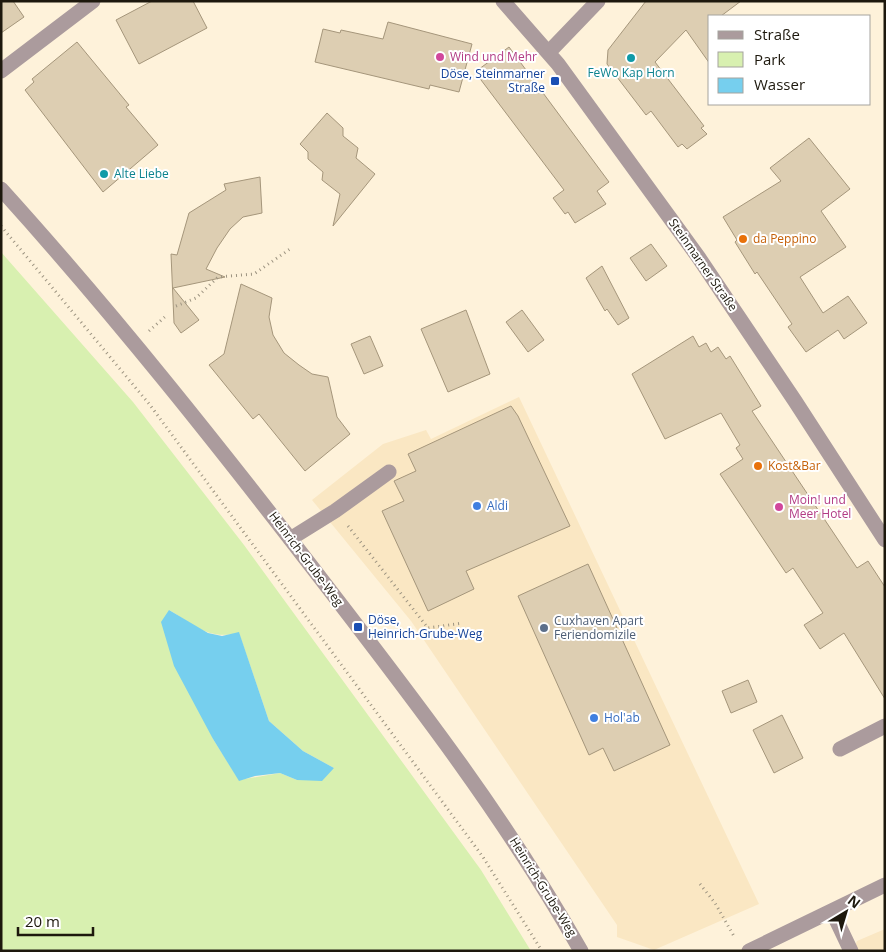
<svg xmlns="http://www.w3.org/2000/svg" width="886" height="952" viewBox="0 0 886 952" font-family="'Open Sans',sans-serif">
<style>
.built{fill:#fae7c3}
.green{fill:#d8f0b0;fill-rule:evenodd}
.water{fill:#76cfee}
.building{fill:#ddceb2;stroke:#a5967b}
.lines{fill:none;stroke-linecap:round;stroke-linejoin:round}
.path{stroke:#9d9481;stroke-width:3;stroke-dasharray:1 4;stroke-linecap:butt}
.minor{stroke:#ab9b9d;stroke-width:15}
.hotel-dot{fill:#d1479c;stroke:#fff;stroke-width:2}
.culture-dot{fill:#0f9aa8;stroke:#fff;stroke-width:2}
.transit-dot{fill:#1a4fb4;stroke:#fff;stroke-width:2}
.food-dot{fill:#e8710a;stroke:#fff;stroke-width:2}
.shop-dot{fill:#3f7fe0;stroke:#fff;stroke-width:2}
.service-dot{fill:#5c6f8a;stroke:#fff;stroke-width:2}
.labels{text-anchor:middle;stroke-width:4;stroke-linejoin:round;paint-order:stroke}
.hotel-label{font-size:12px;fill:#b23c85;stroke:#fff;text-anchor:start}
.culture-label{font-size:12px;fill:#0d838f;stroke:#fff}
.transit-label{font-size:12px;fill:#164399;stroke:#fff;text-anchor:end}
.food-label{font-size:12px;fill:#c56008;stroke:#fff;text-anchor:start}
.street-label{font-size:12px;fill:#1d180d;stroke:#fff}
.shop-label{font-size:12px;fill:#366cbe;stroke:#fff;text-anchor:start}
.service-label{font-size:12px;fill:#4e5e75;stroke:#fff;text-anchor:start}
</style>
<rect width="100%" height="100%" fill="#fef2da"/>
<path class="built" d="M519 397 759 904 654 950 617 937V925L411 621 312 500 383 444 426 430 431 439Z
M885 929V951H853L857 941Z"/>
<path class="green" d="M1 252 133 402 244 545 481 870 531 951H1ZM169 610C195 625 207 640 239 633L269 721 303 751 334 768 297 780 280 773 239 780 213 739Z"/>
<path class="water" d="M169 610 208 633 222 636 239 632 269 721 303 751 334 768 322 781 297 780 280 773 255 776 239 781 213 739 174 666 161 622Z"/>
<path class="building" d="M1 1H13L24 17 1 33Z
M152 1H193L207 28 139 64 116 20Z
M646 1H741L721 16H710V64L686 30 655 62 704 126 701 128 707 134 687 149 682 144 678 147 651 111 646 115 607 64 608 50Z
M388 22 472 44 459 92 430 85 429 89 315 62 323 29 340 33 341 30 383 39Z
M77 42 129 105 126 107 158 145 103 192 25 90 34 82 32 79Z
M509 47 609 182 597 191 606 204 575 223 568 212 565 214 553 198 564 190 475 72Z
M327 113 343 128V136L358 148 356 158 375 174 333 226 340 194 322 180 323 172 308 159V152L300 144Z
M809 138 850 189 821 211 846 247 800 277 823 313 848 296 867 323 844 339 838 330 806 352 788 327 792 324 757 272 755 274 735 242 737 240 723 217 781 181 770 168Z
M260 177 262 213 243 217 230 229 217 248 206 269 225 277 173 288 199 320 181 333 174 323 171 254 177 255 189 213 226 190 224 184Z
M651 244 667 266 646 281 630 258Z
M602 266 629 318 618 325 607 309 605 311 586 278Z
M241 284 272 298 269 317 273 335 284 353 299 365 312 374 328 377 337 417 350 434 305 471 259 414 253 419 209 365 224 354Z
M466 310 490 374 448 392 421 329Z
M522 310 544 340 528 352 506 322Z
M370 336 383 366 364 374 351 344Z
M693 336 699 347 706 343 711 352 718 347 726 359 730 356 761 406 752 411 857 568 868 561 885 587V699L844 633 820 649 804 625 823 613 793 568 786 573 720 474 743 459 736 448 740 445 721 413 665 439 632 374Z
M511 406 518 416 570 526 466 571 474 589 428 611 382 511 404 501 394 481 416 471 408 454Z
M588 564 670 745 614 771 603 748 589 755 518 596Z
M748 680 757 702 731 713 722 691Z
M782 715 803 758 774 773 753 730Z"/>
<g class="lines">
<path class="path" d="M1 226 150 405 483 857 542 951
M176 306 196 298 218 277 254 274 290 249
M149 331 167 315
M348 526 428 628 463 623
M700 884 715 903 735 938"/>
<path class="minor" d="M503 1 558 64 699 258 795 401 885 540
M549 52 598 1
M1 71 93 1
M1 189C115 315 221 449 325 584 416 702 507 820 581 951
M290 539 335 511 389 472
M840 749 885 726
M832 911 851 951
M749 951 885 885"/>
</g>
<g class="hotel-dot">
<circle cx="440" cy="57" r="5"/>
<circle cx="779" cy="507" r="5"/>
</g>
<g class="culture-dot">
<circle cx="631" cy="58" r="5"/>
<circle cx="104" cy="174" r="5"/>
</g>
<g class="transit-dot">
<rect x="550" y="76" width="10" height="10" rx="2.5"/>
<rect x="353" y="622" width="10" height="10" rx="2.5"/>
</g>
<g class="food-dot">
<circle cx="743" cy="239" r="5"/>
<circle cx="758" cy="466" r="5"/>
</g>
<g class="shop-dot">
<circle cx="477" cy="506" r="5"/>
<circle cx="594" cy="718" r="5"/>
</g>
<circle class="service-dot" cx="544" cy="628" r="5"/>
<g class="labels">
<g class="hotel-label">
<text x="450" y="61">Wind und Mehr</text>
<text x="789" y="504">Moin! und<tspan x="789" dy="14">Meer Hotel</tspan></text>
</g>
<g class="culture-label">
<text x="631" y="77">FeWo Kap Horn</text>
<text x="114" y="178" text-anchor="start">Alte Liebe</text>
</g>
<g class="transit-label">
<text x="545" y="78">Döse, Steinmarner<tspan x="545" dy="14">Straße</tspan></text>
<text x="368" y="624" text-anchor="start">Döse,<tspan x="368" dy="14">Heinrich-Grube-Weg</tspan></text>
</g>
<g class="food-label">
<text x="753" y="243">da Peppino</text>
<text x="768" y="470">Kost&amp;Bar</text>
</g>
<g class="street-label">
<text transform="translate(703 265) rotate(55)" y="4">Steinmarner Straße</text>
<text transform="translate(306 559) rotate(53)" y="4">Heinrich-Grube-Weg</text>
<text transform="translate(543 887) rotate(58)" y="4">Heinrich-Grube-Weg</text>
</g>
<g class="shop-label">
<text x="487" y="510">Aldi</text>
<text x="604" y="722">Hol'ab</text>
</g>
<g class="service-label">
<text x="554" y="625">Cuxhaven Apart<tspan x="554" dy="14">Feriendomizile</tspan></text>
</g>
</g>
<rect width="886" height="952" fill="none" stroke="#1d180d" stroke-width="5"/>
<rect x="708" y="15" width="162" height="90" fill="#ffffff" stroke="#a5a39e"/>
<rect x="718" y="31" width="25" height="8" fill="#ab9b9d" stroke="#a5a39e"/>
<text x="754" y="40" font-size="15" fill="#1d180d">Straße</text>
<rect x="718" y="52" width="25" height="15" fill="#d8f0b0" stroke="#a5a39e"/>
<text x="754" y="65" font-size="15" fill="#1d180d">Park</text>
<rect x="718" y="78" width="25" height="15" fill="#76cfee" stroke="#a5a39e"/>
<text x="754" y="90" font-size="15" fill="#1d180d">Wasser</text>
<g transform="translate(846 912) rotate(38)" stroke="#ffffff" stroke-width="4" paint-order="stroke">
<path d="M0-4L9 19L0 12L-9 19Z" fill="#1d180d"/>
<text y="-8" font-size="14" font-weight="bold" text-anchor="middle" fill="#1d180d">N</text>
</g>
<path d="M18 927v8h75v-8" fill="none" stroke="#1d180d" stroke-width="2.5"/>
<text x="25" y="927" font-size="15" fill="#1d180d" stroke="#ffffff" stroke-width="4" paint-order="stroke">20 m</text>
</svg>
